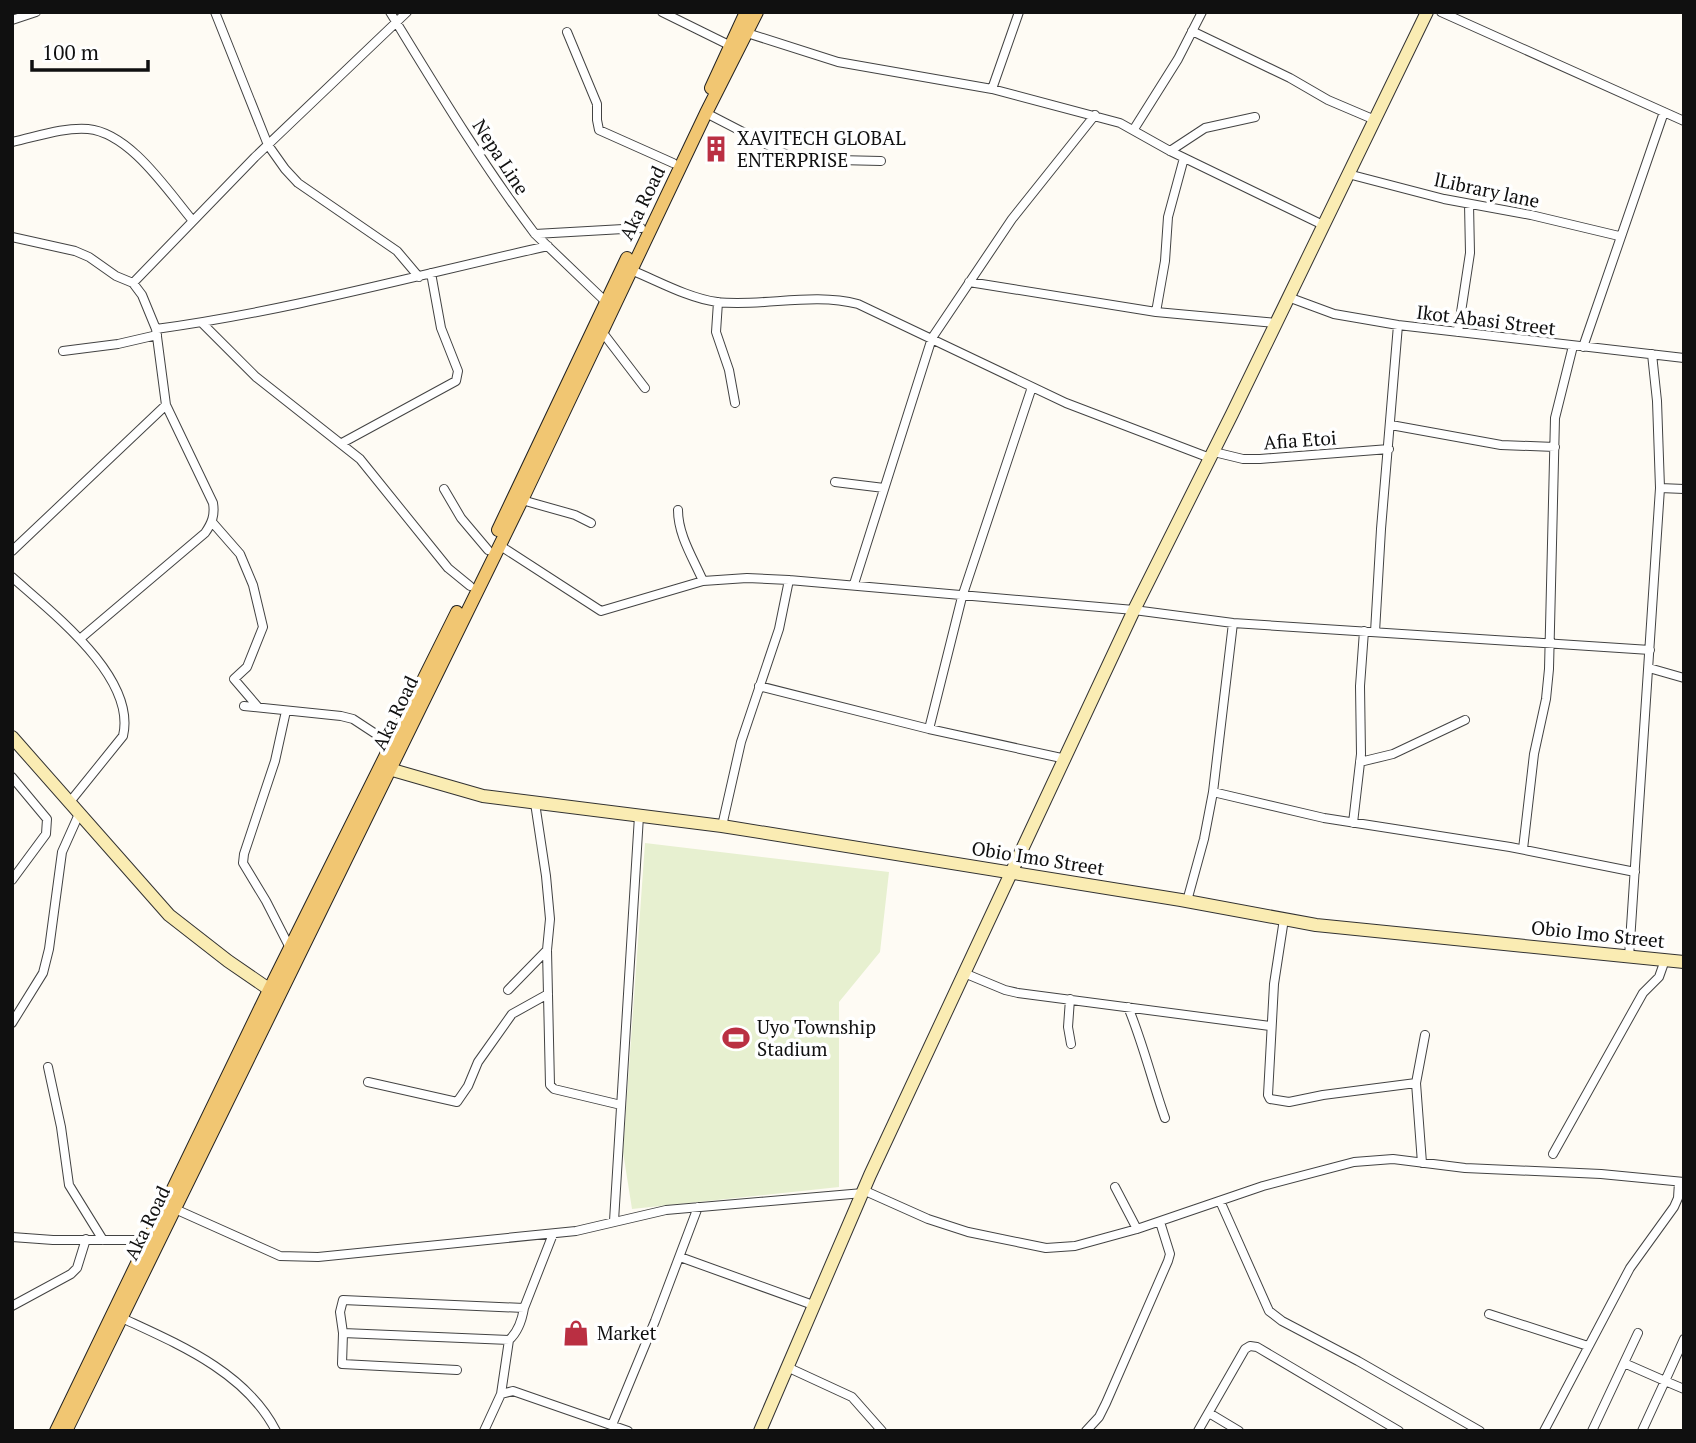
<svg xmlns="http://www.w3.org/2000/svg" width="1696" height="1443" viewBox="0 0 1696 1443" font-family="'PT Serif',serif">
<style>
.pitch{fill:#e7f0d0}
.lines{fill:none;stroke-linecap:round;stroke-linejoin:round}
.street-casing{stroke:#434343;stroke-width:10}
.secondary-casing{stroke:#323232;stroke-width:14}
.primary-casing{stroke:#212121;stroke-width:14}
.street{stroke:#fff;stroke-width:8}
.secondary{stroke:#faecb3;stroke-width:12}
.primary{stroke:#f1c672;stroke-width:12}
.labels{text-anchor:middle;stroke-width:7;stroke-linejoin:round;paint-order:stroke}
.poi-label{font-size:19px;fill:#101010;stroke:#fff;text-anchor:start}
.street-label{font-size:19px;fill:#101010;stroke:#fff}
</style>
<rect width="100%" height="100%" fill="#fefbf4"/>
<path class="pitch" d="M645 843 889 872 880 952 839 1002V1187L632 1209 623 1152Z"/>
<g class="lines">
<g class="street-casing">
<path id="street" d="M215 12 268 145 285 169 298 183 397 251 419 277
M390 12C436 87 482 164 535 234L606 302
M662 12 731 46
M1441 12 1684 121
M12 20 36 12
M1192 31 1290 78 1328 100 1375 120
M567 32 597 104V120L599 130 673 163
M747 33 838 62 992 89 1120 123 1170 151 1323 225
M992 89 1019 12
M706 113 795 159 881 161
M1134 129 1178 59 1202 12
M12 142C36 137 63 127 88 129 130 133 167 190 193 221
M1170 151 1205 128 1255 117
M1348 174 1444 199 1531 215 1619 236
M535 234 641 228
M12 237 75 251 89 257 116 276 133 283 142 295 156 329C288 311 418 275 548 246
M631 270C658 281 688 298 717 302 764 307 812 292 858 304L1066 403 1210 458
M969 282 1156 312 1276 323
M133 283 255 157 407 12
M1288 297 1334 314 1398 325 1684 358
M718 302 716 332 729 370 735 403
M1156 312 1165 261 1168 217 1184 158
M202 323 256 377 360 459 448 568 470 586
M1458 332 1470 253 1469 204
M603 333 645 388
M1583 347 1664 112
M63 351 118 344 157 335
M1391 425 1501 445 1555 447
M342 443 456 381 458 371 441 328 431 273
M1214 452 1243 459H1260L1389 449
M835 482 884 488
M1660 488 1684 489
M444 489 461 518 488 550
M522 500 575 515 591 523
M678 510C678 535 693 558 703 581
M212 522 240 554 253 585 263 627 247 667 234 679 258 707
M499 545 601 611 703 581 747 578 789 580 1134 610 1233 623 1650 650
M12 551 166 405
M12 577C51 612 137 677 123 736L69 803
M854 584 932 338 1012 219 1095 115
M1375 632 1381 529 1398 325
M81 638 205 533C212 523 215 515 213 503L166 405 156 329
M1649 668 1684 678
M759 686 929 729 1066 759
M244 706 341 716 353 719 391 744
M286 711 275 761 244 854 243 863 266 901 290 948
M929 729 962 597 1032 387
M1360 762 1393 754 1465 720
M12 777 47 819 46 834 12 880
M1213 792 1324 818 1510 847 1635 872
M535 803 546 876 550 919 547 950 550 1085 554 1089 621 1105
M1353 823 1361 754 1360 686 1364 631
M722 826 741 742 779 629 789 580
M1523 849 1534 754 1546 699 1549 669 1555 418 1573 346
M1187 901 1204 839 1213 792 1233 623
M1284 919 1274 984 1268 1095 1270 1099 1289 1102 1323 1095 1416 1083
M1629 957 1660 488 1657 401 1652 354
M964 973 1005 990 1018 993 1270 1026
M508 990 547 950
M1070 999 1068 1027 1071 1044
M1128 1007C1143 1043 1152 1081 1165 1118
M12 1023 43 973 49 949 62 852 79 814
M48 1067 61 1127 69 1185 103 1240
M368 1082 457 1102 468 1086 478 1062 512 1014 548 994
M1553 1154 1643 993 1659 977 1665 960
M1422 1163 1416 1083 1425 1035
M1115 1187 1137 1229
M1220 1201 1269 1311 1282 1321 1358 1361 1480 1431
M175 1209 280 1256 318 1257 576 1231 666 1210 863 1193V1190L928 1219 968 1232 1046 1248 1075 1246 1137 1229 1263 1186 1354 1162 1393 1159 1465 1168 1601 1174 1684 1182
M614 1221 639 816
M12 1237 53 1240H149
M680 1257 813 1305
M12 1306 71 1274 77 1268 86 1239
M1489 1314 1588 1346
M122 1318C178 1344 246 1372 276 1431
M343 1333 509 1340
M1624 1363 1665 1381 1684 1339
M787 1367 852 1397 882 1431
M457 1370 342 1364 343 1333 340 1312 343 1300 524 1308
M501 1394 509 1340C518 1332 522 1320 524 1308L553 1234
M1209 1413 1239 1431
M612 1425 655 1321 698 1207
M484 1431 501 1394 513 1391 628 1431
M1086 1431 1099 1417 1106 1403 1168 1261 1170 1254 1160 1222
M1198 1431 1245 1349 1250 1346 1257 1347 1399 1431
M1544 1431 1630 1268 1674 1207 1678 1198 1679 1182
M1592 1431 1638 1333
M1642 1431 1665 1381 1684 1389"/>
</g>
<g class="secondary-casing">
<path id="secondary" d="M12 737 169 915 228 961 276 994
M389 769 483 796 722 826 1181 900 1316 925 1684 962
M760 1431 870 1175 1011 873 1134 610 1232 414 1427 12"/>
</g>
<g class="primary-casing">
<path id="primary" d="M711 88 746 12
M498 530 627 258
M56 1431 269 990 457 612
M66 1431 522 500 706 113 757 12"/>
</g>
<use href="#street" class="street"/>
<use href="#secondary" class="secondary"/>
<use href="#primary" class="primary"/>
</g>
<defs>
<g id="building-bare" transform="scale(2.1)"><path d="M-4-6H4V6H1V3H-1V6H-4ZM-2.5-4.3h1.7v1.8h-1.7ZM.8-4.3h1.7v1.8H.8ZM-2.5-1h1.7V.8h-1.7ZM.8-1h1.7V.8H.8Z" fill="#ba2f42" stroke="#fff" stroke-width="2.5" paint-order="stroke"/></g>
<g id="stadium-bare" transform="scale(2.1)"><path d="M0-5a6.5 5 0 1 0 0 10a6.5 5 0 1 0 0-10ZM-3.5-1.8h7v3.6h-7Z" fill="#ba2f42" stroke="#fff" stroke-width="2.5" paint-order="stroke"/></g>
<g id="shop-bare" transform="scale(2.1)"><path d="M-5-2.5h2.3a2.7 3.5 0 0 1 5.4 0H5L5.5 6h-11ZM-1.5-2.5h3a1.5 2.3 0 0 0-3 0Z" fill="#ba2f42" stroke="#fff" stroke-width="2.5" paint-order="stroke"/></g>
</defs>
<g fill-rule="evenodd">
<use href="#building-bare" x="716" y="149"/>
<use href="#stadium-bare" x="736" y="1038"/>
<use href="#shop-bare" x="576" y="1333"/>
</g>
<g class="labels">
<g class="poi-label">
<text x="737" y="145">XAVITECH GLOBAL<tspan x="737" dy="22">ENTERPRISE</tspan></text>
<text x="757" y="1034">Uyo Township<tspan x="757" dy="22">Stadium</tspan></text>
<text x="597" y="1340">Market</text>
</g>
<g class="street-label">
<text transform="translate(501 157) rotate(57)" y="7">Nepa Line</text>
<text transform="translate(1487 190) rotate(12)" y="7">lLibrary lane</text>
<text transform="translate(642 203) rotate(-64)" y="7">Aka Road</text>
<text transform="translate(1486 320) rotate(7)" y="7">Ikot Abasi Street</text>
<text transform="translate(1300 440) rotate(-4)" y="7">Afia Etoi</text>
<text transform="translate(395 713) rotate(-64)" y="7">Aka Road</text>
<text transform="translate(1038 858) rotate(9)" y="7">Obio Imo Street</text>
<text transform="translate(1598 934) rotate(6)" y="7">Obio Imo Street</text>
<text transform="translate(147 1223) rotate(-64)" y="7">Aka Road</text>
</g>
</g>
<rect width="1696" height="1443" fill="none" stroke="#101010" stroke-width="28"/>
<path d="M32 60v10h116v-10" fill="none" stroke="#101010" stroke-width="3.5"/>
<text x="42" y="60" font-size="21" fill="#101010" stroke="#ffffff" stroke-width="5" paint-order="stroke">100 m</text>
</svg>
